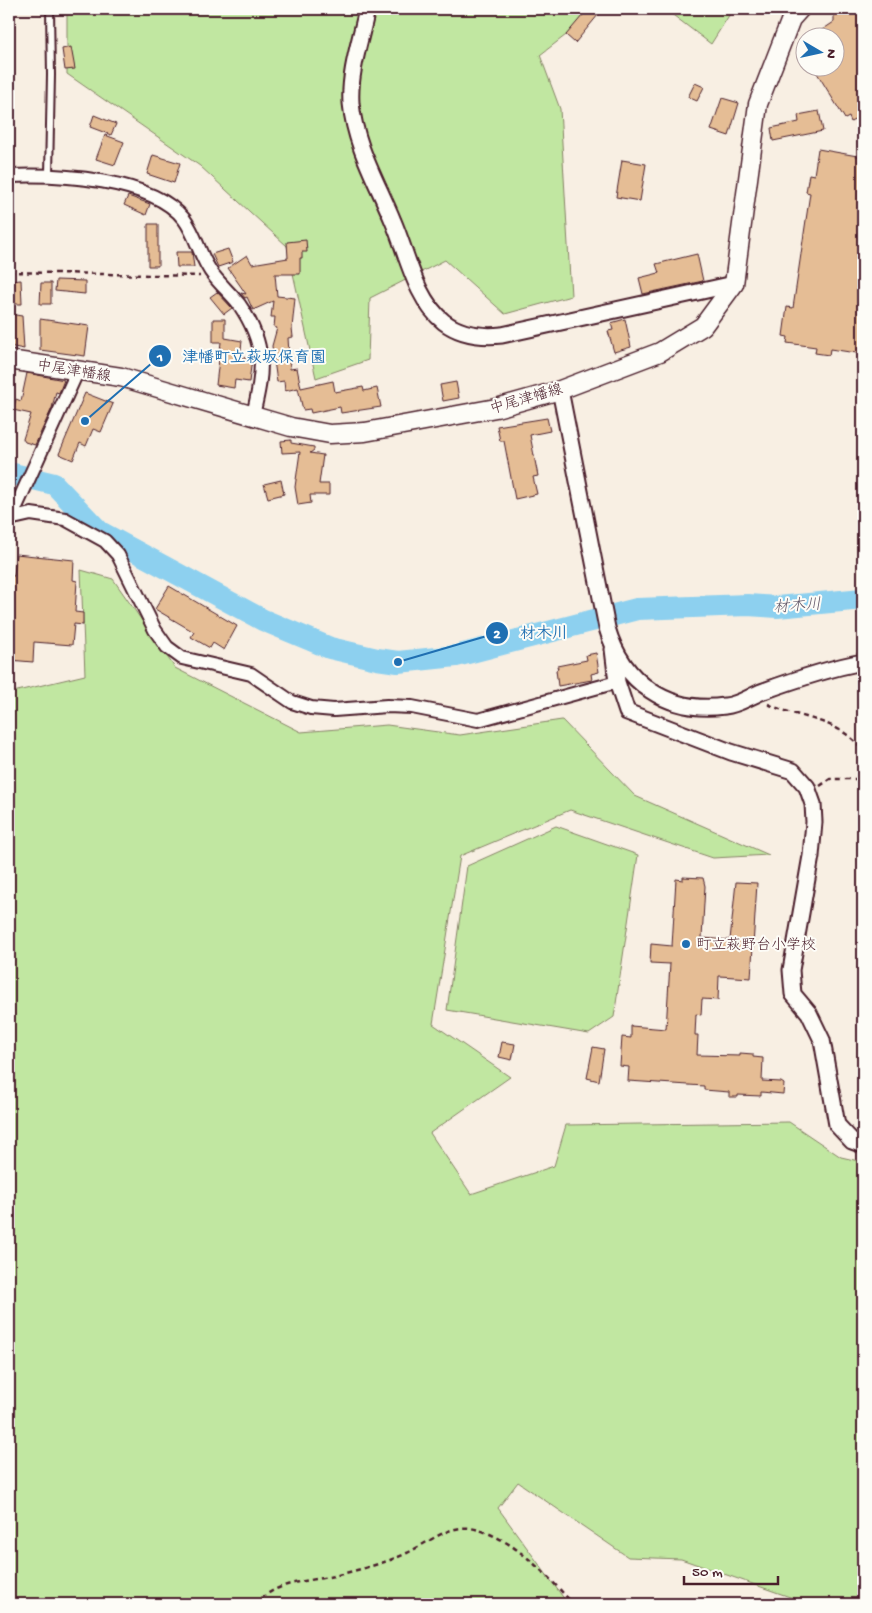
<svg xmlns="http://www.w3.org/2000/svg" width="872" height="1613" viewBox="0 0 872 1613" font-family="'Gochi Hand','Klee One',sans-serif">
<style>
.green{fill:#c1e7a1;stroke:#868366}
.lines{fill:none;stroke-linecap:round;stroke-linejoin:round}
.river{stroke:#8dd0ef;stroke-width:22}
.building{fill:#e5bd95;stroke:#4a1f2b}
.service-casing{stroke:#4a1f2b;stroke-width:10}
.minor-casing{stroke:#4a1f2b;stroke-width:16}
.tertiary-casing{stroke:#4a1f2b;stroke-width:19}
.secondary-casing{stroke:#4a1f2b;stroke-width:21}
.path{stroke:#4a1f2b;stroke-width:2.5;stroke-dasharray:5 4;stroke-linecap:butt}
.service{stroke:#fdfcf7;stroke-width:6}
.minor{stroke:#fdfcf7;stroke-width:12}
.tertiary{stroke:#fdfcf7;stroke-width:15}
.secondary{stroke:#fdfcf7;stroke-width:18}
.poi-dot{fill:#1f6fb2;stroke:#fdfcf7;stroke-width:2}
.labels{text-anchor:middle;stroke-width:4;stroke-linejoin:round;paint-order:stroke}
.street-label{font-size:15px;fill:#4a1f2b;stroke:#fdfcf7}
.poi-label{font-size:15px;fill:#4a1f2b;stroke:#fdfcf7;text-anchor:start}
.water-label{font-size:16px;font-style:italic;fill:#5e5466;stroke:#fdfcf7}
.leader{fill:none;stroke:#1f6fb2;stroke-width:2}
.callout-dot{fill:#1f6fb2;stroke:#fdfcf7;stroke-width:2}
.mark-label{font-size:15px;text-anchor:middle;font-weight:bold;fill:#fff}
.callout-label{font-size:16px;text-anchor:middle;font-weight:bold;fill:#1f6fb2;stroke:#fdfcf7;stroke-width:4;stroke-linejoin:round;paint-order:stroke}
</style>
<rect width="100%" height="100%" fill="#f8efe3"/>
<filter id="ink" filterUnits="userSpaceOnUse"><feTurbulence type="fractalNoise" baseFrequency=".02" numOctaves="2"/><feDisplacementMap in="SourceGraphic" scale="10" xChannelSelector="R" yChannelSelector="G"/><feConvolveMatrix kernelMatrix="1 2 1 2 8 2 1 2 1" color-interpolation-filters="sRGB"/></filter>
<g filter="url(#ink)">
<path class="green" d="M67 9H600L540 55 560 109 571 296 505 314 445 260 370 298 368 360 316 378 287 246 200 166 67 74Z
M665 9H733L711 44Z
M81 570 113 579 175 668 301 732 387 725 460 735 562 720 635 796 769 855 713 858 570 810 460 856 433 1024 510 1077 430 1133 471 1194 554 1166 566 1125 789 1122 841 1157 863 1162V1604H810L681 1559 628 1557 518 1482 498 1508 568 1604H9V693L85 675Z
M556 826 638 855 614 1017 589 1034 447 1010 467 866Z"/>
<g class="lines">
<path class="river" d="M9 473 54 484 100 532 263 620 330 648 377 659 398 662 456 656 637 609 748 605 777 607 863 599"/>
</g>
<path class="building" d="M588 9H603L575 43 566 35Z
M844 9H863V127L857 118 851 122 849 117 845 119 814 68H834V38H810L834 22V14Z
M71 47 75 69 65 70 62 49Z
M695 83 704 87 697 101 688 97Z
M722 98 739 103 729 136 711 130Z
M819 111 823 131 773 141 771 128 799 122 798 115Z
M94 115 116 124 111 135 90 127Z
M105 135 124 142 115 165 96 159Z
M818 149 863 157V270L859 296 863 297V354L830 349 829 355 815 353 816 347 787 343 788 337 783 336 787 307 793 308 810 193 806 192 809 174 814 175Z
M153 155 180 163 174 183 147 174Z
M622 160 646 164 640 201 616 197Z
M128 196 150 204 146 215 124 205Z
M148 224H158V266H148Z
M306 240 307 252H302V258H300V274H275L277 296 295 298 292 328 293 337 288 338 290 369 297 368 301 388 333 381 335 392 363 387 364 391 377 388 381 407 341 413 340 407 311 413 310 409 303 410 298 388 285 391 284 381 277 382 272 346 277 328 274 327 275 317H271L273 301 253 310 247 297 245 298 241 293 246 294 228 268 247 255 252 264 288 258 287 242Z
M228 249 233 262 218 267 212 254Z
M176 252H192L194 267H177Z
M697 254 703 281 643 294 639 278 659 273 656 264Z
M21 280 22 304H9V281Z
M56 280 85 281V294L55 291Z
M41 283H51V304H40Z
M217 292 232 308 224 314 210 297Z
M9 314 22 316 24 349 9 346Z
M40 319 89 326 85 356 40 350Z
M213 319H225V338L242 341 240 357 252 359 249 382 235 380 234 388 216 385 221 342H213Z
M625 319 631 347 614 352 608 331 613 330 611 323Z
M27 373 64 380 59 393 56 392 52 408 35 445 25 442 23 439 31 414 13 410 16 399 21 401Z
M456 382 459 398 443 401 440 385Z
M85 393 113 404 101 432 93 429 86 446 80 443 73 460 59 454Z
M547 418 550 431 530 435 538 476 533 477 537 494 515 499 504 441H500L497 426Z
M291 440V443L314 447V450L310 453 323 455 319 484H329V495H310L311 503 298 505 295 487 300 452 282 453 281 441Z
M281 480 284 494 268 498 264 484Z
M16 554 74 560 73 580 77 581 75 612 83 613V625L74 624 72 645 34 642 33 662 9 660V576H14Z
M169 586 237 626 224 650 213 643 210 648 191 637 194 632 155 609Z
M596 653 599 672 591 674 592 680 558 686 556 670 558 669 557 666 587 660 586 655Z
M683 877 703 878 705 886 702 938 730 940 736 882 757 883 751 978 719 976 718 1000 702 999 701 1015 696 1014 695 1035H698L697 1055 740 1056V1053L753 1054V1057L763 1058 762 1081 781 1082 784 1084 783 1094 761 1092V1096L738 1095V1097H729V1092L704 1090V1086L628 1081 629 1067 620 1066 622 1037 631 1038V1026L666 1029 670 964 650 963 651 944 672 946 676 879 683 880Z
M502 1042 515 1044 512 1060 499 1057Z
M593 1047 604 1049 599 1081 587 1078Z"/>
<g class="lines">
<g class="service-casing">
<path id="service" d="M49 174 51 75 50 9"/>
</g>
<g class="minor-casing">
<path id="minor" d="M9 176C57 174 152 178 184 219 197 236 200 259 214 276 221 285 231 294 239 304 267 345 264 370 253 415
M11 518 78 370
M9 519 31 514 65 519 105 541 118 555 155 630 167 647 182 658 251 674 292 702 311 708 334 710 387 706 412 707 478 720 617 682"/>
</g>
<g class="tertiary-casing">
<path id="tertiary" d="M367 9C361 39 349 72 351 103 355 146 377 182 393 221 407 253 415 299 444 322 461 335 482 337 502 335L734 284
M560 390 607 628C623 683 668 714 725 706 738 705 749 697 761 692 794 680 829 668 863 662
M613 649 617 682 627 712 731 752 793 771 807 787 813 804 814 822 811 856 791 970 793 994 809 1013 822 1040 837 1125 852 1141 863 1145"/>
</g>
<g class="secondary-casing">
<path id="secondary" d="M9 360 121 377 291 427 330 434 365 432 496 408 560 390 660 352 703 326 734 284 758 104 791 19 800 9"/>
</g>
<path class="path" d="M9 272 200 276
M768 704C802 720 838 718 863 750
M820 786 830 779H856L862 785 863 790
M254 1604C283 1578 307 1583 342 1574 364 1568 386 1563 407 1553 426 1544 448 1525 470 1528 511 1535 547 1575 573 1604"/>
<use href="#service" class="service"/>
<use href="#minor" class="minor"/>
<use href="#tertiary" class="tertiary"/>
<use href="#secondary" class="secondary"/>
</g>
</g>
<circle class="poi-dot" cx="686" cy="944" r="5"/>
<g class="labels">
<g class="street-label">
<text transform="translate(74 370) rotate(9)" y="5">中尾津幡線</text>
<text transform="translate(526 398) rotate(-16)" y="5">中尾津幡線</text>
</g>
<g class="poi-label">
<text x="696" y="949">町立萩野台小学校</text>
</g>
<g class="water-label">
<text transform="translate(797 604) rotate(-4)" y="6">材木川</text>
</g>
</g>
<path class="leader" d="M85 421L160 356M398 662L497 633"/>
<g class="callout-dot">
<circle cx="85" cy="421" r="5"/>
<circle cx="398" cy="662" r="5"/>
<circle cx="160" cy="356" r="12"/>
<circle cx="497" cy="633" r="12"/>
</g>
<g class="mark-label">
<text x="160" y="361">1</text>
<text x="497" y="638">2</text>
</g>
<g class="callout-label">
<text x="254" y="362">津幡町立萩坂保育園</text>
<text x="544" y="638">材木川</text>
</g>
<rect width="872" height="1613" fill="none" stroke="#fdfcf7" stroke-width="30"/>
<rect x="15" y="15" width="842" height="1583" fill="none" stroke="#4a1f2b" stroke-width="2" filter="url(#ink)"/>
<g transform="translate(820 52) rotate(99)"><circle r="24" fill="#fdfcf7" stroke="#b5a4a5"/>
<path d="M0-4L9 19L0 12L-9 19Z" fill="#1f6fb2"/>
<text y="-8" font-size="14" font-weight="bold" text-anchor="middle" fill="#4a1f2b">N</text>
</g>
<path d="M684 1576v8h94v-8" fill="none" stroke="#4a1f2b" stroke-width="2.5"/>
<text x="692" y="1576" font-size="15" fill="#4a1f2b" stroke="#fdfcf7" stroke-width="4" paint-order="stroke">50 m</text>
</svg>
